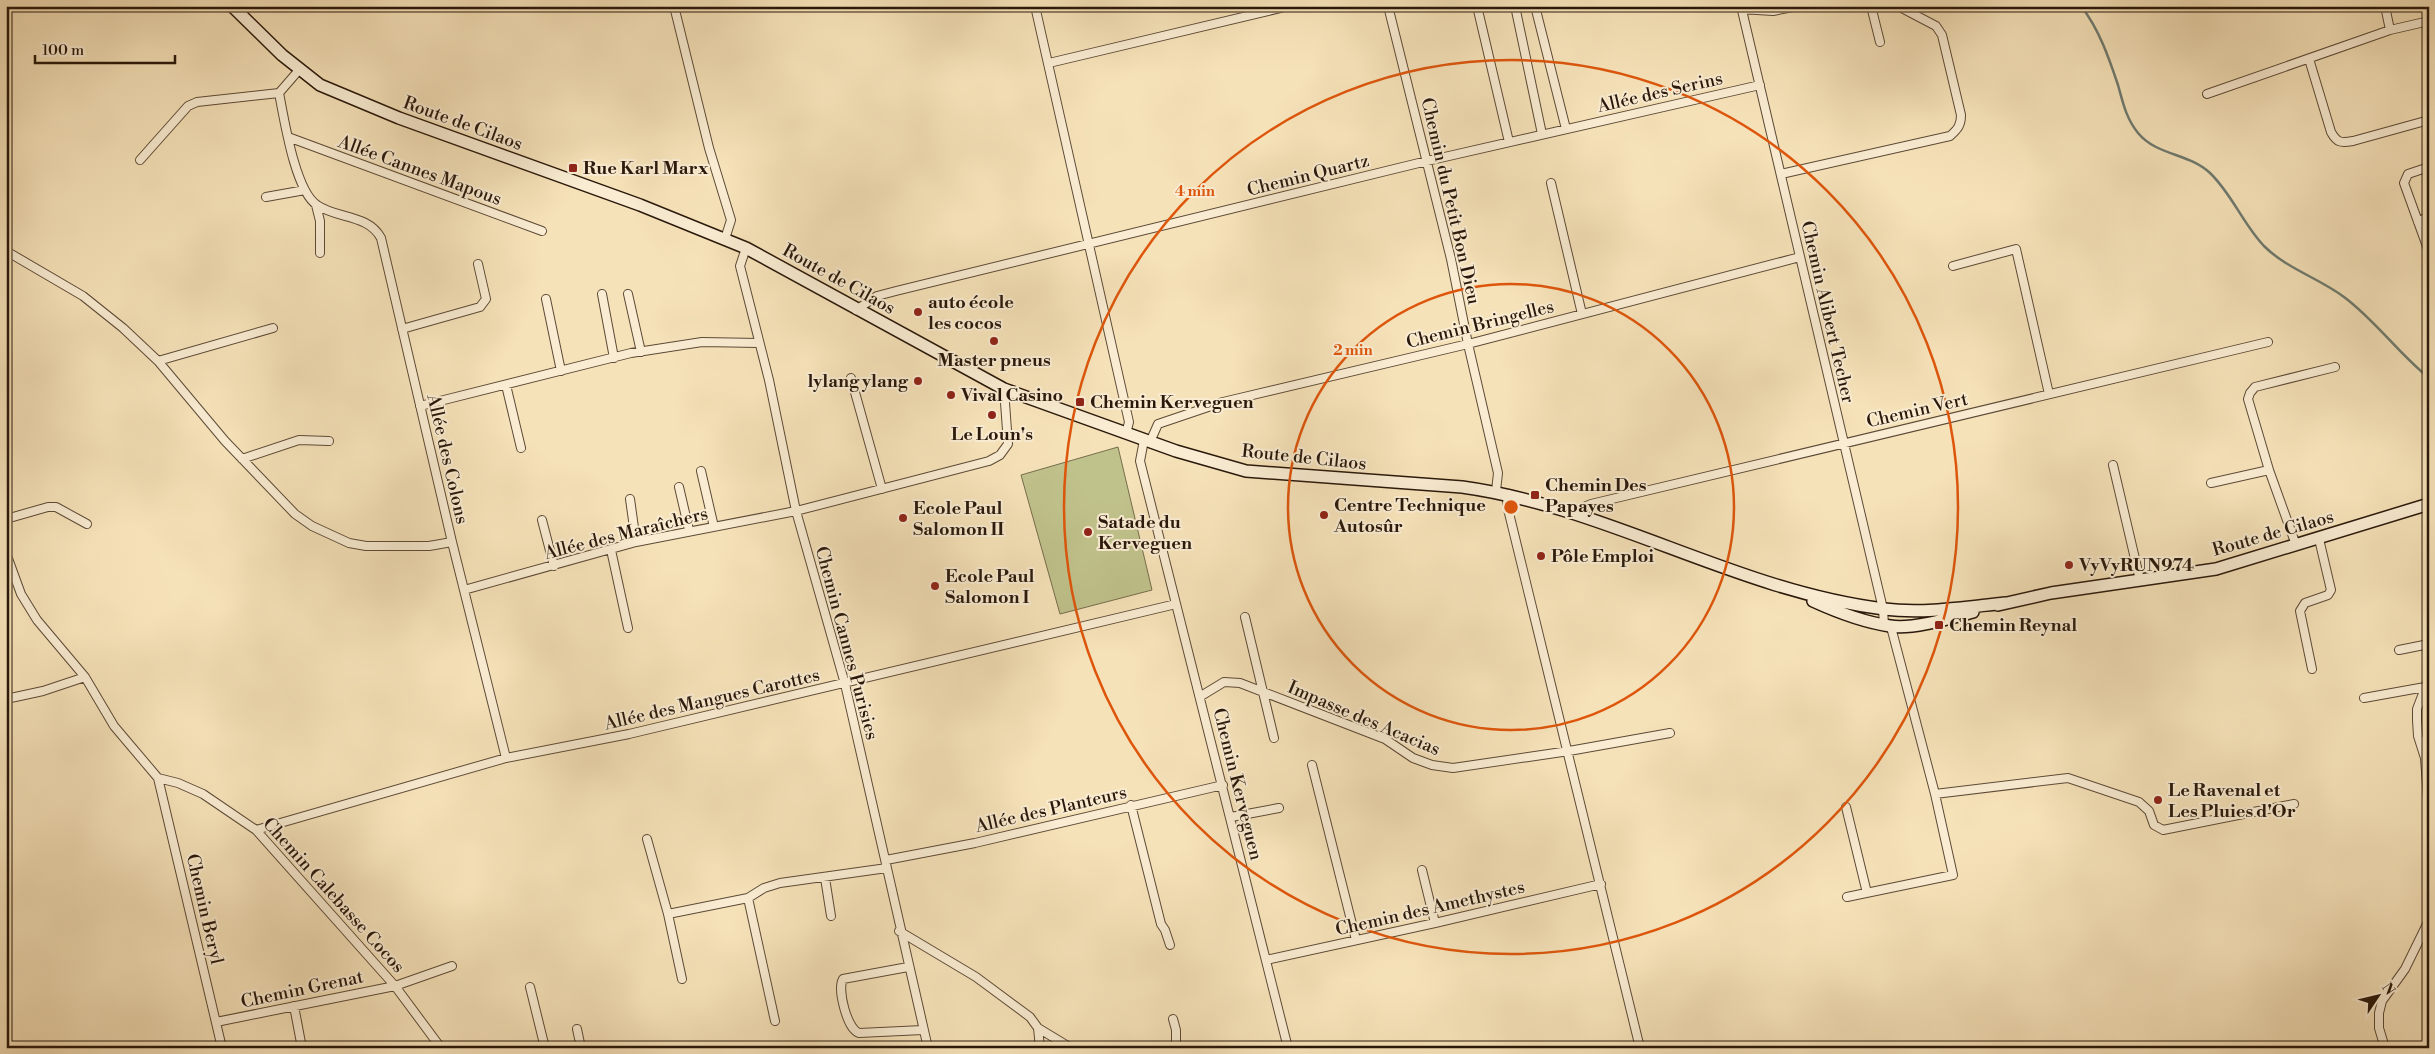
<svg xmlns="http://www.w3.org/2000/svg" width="2435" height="1054" viewBox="0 0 2435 1054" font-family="'Libre Bodoni',serif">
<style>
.green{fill:#c0c28c;stroke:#756d4c}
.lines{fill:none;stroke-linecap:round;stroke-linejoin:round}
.stream{stroke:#6f7b70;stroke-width:2.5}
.street-casing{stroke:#5d4a36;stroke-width:10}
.secondary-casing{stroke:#2a180b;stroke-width:14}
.street{stroke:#f9ecd2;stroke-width:8}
.secondary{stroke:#f9ecd2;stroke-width:11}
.ring{fill:none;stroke:#de560c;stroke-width:2.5}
.poi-dot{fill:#8f2418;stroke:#f9ecd2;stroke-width:2}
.labels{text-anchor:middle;stroke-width:4;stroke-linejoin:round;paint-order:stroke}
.street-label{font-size:18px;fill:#2a180b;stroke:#f9ecd2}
.poi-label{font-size:18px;font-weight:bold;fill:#2a180b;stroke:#f9ecd2;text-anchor:start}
.centre{fill:#de560c;stroke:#f9ecd2;stroke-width:2.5}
.ring-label{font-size:15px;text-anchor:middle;font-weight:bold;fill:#de560c;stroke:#f9ecd2;stroke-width:4;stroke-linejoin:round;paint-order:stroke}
</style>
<rect width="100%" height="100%" fill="#f6e2b9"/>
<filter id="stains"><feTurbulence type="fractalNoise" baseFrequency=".004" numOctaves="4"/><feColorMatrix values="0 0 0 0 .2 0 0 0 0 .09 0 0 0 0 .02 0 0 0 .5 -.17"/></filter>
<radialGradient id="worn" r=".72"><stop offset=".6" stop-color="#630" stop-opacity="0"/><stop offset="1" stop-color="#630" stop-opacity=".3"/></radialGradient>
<path class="green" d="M1118 447 1152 590 1060 614 1021 475Z"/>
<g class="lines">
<path class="stream" d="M2081 6C2099 29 2109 58 2118 85 2123 103 2126 118 2138 133 2157 156 2189 153 2210 173 2232 194 2243 224 2264 246 2287 269 2319 278 2344 297 2375 320 2399 354 2429 378"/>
<g class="street-casing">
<path id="street" d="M674 6 709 148 731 220 725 239
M1035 6 1129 422 1126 434
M1388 6 1451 259 1468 344 1498 473 1496 491
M1477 6 1509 142
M1515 6 1542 134
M1535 6 1566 129
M1741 6 1883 609 1884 625
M1871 6 1880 42
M2385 6 2390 30
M1741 9 1773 11 1798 6
M2309 59 2331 132C2337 143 2341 143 2353 141L2429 120
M1049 63 1289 6
M299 70 279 93C284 118 295 191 317 205 337 219 368 214 381 238L452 542 506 758
M2207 94 2390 30 2429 21
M288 137 542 231
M140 160 188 106 197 102 279 93
M2429 167 2408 174 2404 183 2429 252
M1781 174 1950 136C1958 129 1961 125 1961 115L1942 35 1936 26 1898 6
M1551 183 1582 314
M266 197 305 190
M316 205 320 221V253
M2418 222 2429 216
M746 248 740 266 769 380 796 511 845 684 928 1048
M6 251 83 296 123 328 158 361 225 441 295 514 312 526 349 543 366 546H429L452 542
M1953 266 2016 249 2049 394
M602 294 614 358
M628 294 641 352
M546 299 561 371
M856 310 877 296 896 291 1427 161 1760 85
M402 329 480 307 486 299 478 264
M158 361 273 328
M851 378 882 489
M506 385 521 448
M420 406 631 353 702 342 759 343
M1144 440 1140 461 1288 1048
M1150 442 1158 424 1223 402 1468 344 1800 257
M242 459 299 440 329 441
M2113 465 2140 580
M701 471 714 527
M2211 483 2269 470
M679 487 689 530
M1508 494 1507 505 1640 1048
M630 499 636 542
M1577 514 1579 509 1591 504 2268 342
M6 519 48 507H56L87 524
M542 520 554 566
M2296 545 2269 470 2248 399 2250 393 2255 387 2335 367
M611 550 628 628
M6 553 21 594 37 620 85 677 114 726 158 778 178 783 203 794 256 830 395 986 441 1048
M464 590 636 542 796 511 989 461 1000 455 1008 444 1004 389
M1245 617 1274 738
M2399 650 2429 644
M2312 669 2300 611 2305 603 2328 595 2331 590 2319 539
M2429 678 2417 709V720L2418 736 2425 758 2429 813
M1201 696 1224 682 1240 683 1385 739 1413 758 1432 765 1453 768 1569 751 1670 733
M2364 698 2425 687
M6 699 43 691 85 677
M1312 765 1356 940
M158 778 222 1048
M1935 794 2068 778 2139 802 2149 811 2154 825 2163 830 2294 804
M1131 805 1161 924 1165 930 1170 945
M1846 807 1867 893
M1231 817 1279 808
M256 830 506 758 629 734 1176 604
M647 839 668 914 682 979
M886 860 975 843 1223 785
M1422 870 1435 923
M825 878 831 916
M1847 897 1953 875 1935 794 1891 627
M748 898 775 1021
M668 914 748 898 764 888 780 883 887 868
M899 931 976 977 1030 1017 1038 1028 1071 1048
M1266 960 1435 923 1601 884
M908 967 843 979C837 989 847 1029 859 1033L923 1030
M530 987 545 1048
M294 1006 302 1048
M1173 1019 1176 1030V1048
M216 1022 395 986 452 966
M1038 1028 1040 1048
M577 1029 581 1048
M2385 1048 2379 1028V1013L2382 1001 2405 969 2429 920"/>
</g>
<g class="secondary-casing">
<path id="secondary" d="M232 6 282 55 320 85 399 118 640 205 746 248 1004 389 1176 451 1246 471 1462 487C1608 507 1737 591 1884 609 1924 614 1966 607 2005 603
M1813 601C1837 612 1863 622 1890 626 1912 630 1951 618 1973 612
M1998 605 2051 593 2216 569 2429 504"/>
</g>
<use href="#street" class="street"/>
<use href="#secondary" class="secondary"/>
</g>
<g class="ring">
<circle cx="1511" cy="507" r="223"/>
<circle cx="1511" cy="507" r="447"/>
</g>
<g class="poi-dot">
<rect x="568" y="163" width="10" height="10" rx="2.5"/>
<circle cx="918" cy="312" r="5"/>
<circle cx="994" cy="341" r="5"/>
<circle cx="918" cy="381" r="5"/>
<circle cx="951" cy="395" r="5"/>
<rect x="1075" y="397" width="10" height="10" rx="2.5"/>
<circle cx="992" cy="415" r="5"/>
<rect x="1530" y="490" width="10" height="10" rx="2.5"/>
<circle cx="1324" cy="515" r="5"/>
<circle cx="903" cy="518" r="5"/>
<circle cx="1088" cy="532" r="5"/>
<circle cx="1541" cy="556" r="5"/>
<circle cx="2069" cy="565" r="5"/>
<circle cx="935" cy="586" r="5"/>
<rect x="1934" y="620" width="10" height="10" rx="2.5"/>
<circle cx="2158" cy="800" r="5"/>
</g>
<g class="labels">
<g class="street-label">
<text transform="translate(1660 92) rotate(-13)" y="6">Allée des Serins</text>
<text transform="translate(463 123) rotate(20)" y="6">Route de Cilaos</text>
<text transform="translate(420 170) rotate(20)" y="6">Allée Cannes Mapous</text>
<text transform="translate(1308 175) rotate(-14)" y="6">Chemin Quartz</text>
<text transform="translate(1451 201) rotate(77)" y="6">Chemin du Petit Bon Dieu</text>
<text transform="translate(839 279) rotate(29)" y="6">Route de Cilaos</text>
<text transform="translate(1828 312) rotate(77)" y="6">Chemin Alibert Techer</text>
<text transform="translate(1480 324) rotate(-14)" y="6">Chemin Bringelles</text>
<text transform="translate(1917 410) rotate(-13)" y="6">Chemin Vert</text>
<text transform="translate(1304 457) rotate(6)" y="6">Route de Cilaos</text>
<text transform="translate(448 459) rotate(77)" y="6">Allée des Colons</text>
<text transform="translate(626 533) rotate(-14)" y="6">Allée des Maraîchers</text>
<text transform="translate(2273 533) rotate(-16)" y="6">Route de Cilaos</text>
<text transform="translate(847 643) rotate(75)" y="6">Chemin Cannes Purisies</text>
<text transform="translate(712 699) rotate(-13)" y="6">Allée des Mangues Carottes</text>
<text transform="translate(1364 718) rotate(23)" y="6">Impasse des Acacias</text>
<text transform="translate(1238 784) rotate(76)" y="6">Chemin Kerveguen</text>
<text transform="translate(1051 809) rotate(-13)" y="6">Allée des Planteurs</text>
<text transform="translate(334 895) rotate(48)" y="6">Chemin Calebasse Cocos</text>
<text transform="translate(1430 908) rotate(-13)" y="6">Chemin des Amethystes</text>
<text transform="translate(205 909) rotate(77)" y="6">Chemin Beryl</text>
<text transform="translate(302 989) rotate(-12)" y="6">Chemin Grenat</text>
</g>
<g class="poi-label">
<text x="583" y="174">Rue Karl Marx</text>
<text x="928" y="308">auto école<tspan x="928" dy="21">les cocos</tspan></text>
<text x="994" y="366" text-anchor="middle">Master pneus</text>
<text x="908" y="387" text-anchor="end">lylang ylang</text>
<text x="961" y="401">Vival Casino</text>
<text x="1090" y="408">Chemin Kerveguen</text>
<text x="992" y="440" text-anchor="middle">Le Loun's</text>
<text x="1545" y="491">Chemin Des<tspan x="1545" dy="21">Papayes</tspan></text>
<text x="1334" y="511">Centre Technique<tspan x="1334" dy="21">Autosûr</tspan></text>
<text x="913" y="514">Ecole Paul<tspan x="913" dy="21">Salomon II</tspan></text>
<text x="1098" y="528">Satade du<tspan x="1098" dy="21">Kerveguen</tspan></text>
<text x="1551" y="562">Pôle Emploi</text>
<text x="2079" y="571">VyVyRUN974</text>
<text x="945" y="582">Ecole Paul<tspan x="945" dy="21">Salomon I</tspan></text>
<text x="1949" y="631">Chemin Reynal</text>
<text x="2168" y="796">Le Ravenal et<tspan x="2168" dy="21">Les Pluies d'Or</tspan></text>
</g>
</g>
<circle cx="1511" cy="507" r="8" class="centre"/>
<g class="ring-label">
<text x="1195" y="196">4 min</text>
<text x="1353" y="355">2 min</text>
</g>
<rect width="2435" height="1054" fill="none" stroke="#f6e2b9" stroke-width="25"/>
<rect x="8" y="8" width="2420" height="1039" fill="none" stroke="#2a180b" stroke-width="2.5"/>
<rect x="12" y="12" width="2410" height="1029" fill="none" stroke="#2a180b"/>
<g transform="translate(2378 996) rotate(55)" stroke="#f9ecd2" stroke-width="4" paint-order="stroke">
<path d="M0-4L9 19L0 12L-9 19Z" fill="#2a180b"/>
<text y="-8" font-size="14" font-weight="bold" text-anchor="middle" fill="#2a180b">N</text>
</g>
<path d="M35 55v8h140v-8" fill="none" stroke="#2a180b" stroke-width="2.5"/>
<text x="42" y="55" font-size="15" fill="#2a180b" stroke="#f9ecd2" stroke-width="4" paint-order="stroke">100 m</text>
<rect width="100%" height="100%" filter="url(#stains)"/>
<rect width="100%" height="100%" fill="url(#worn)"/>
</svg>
